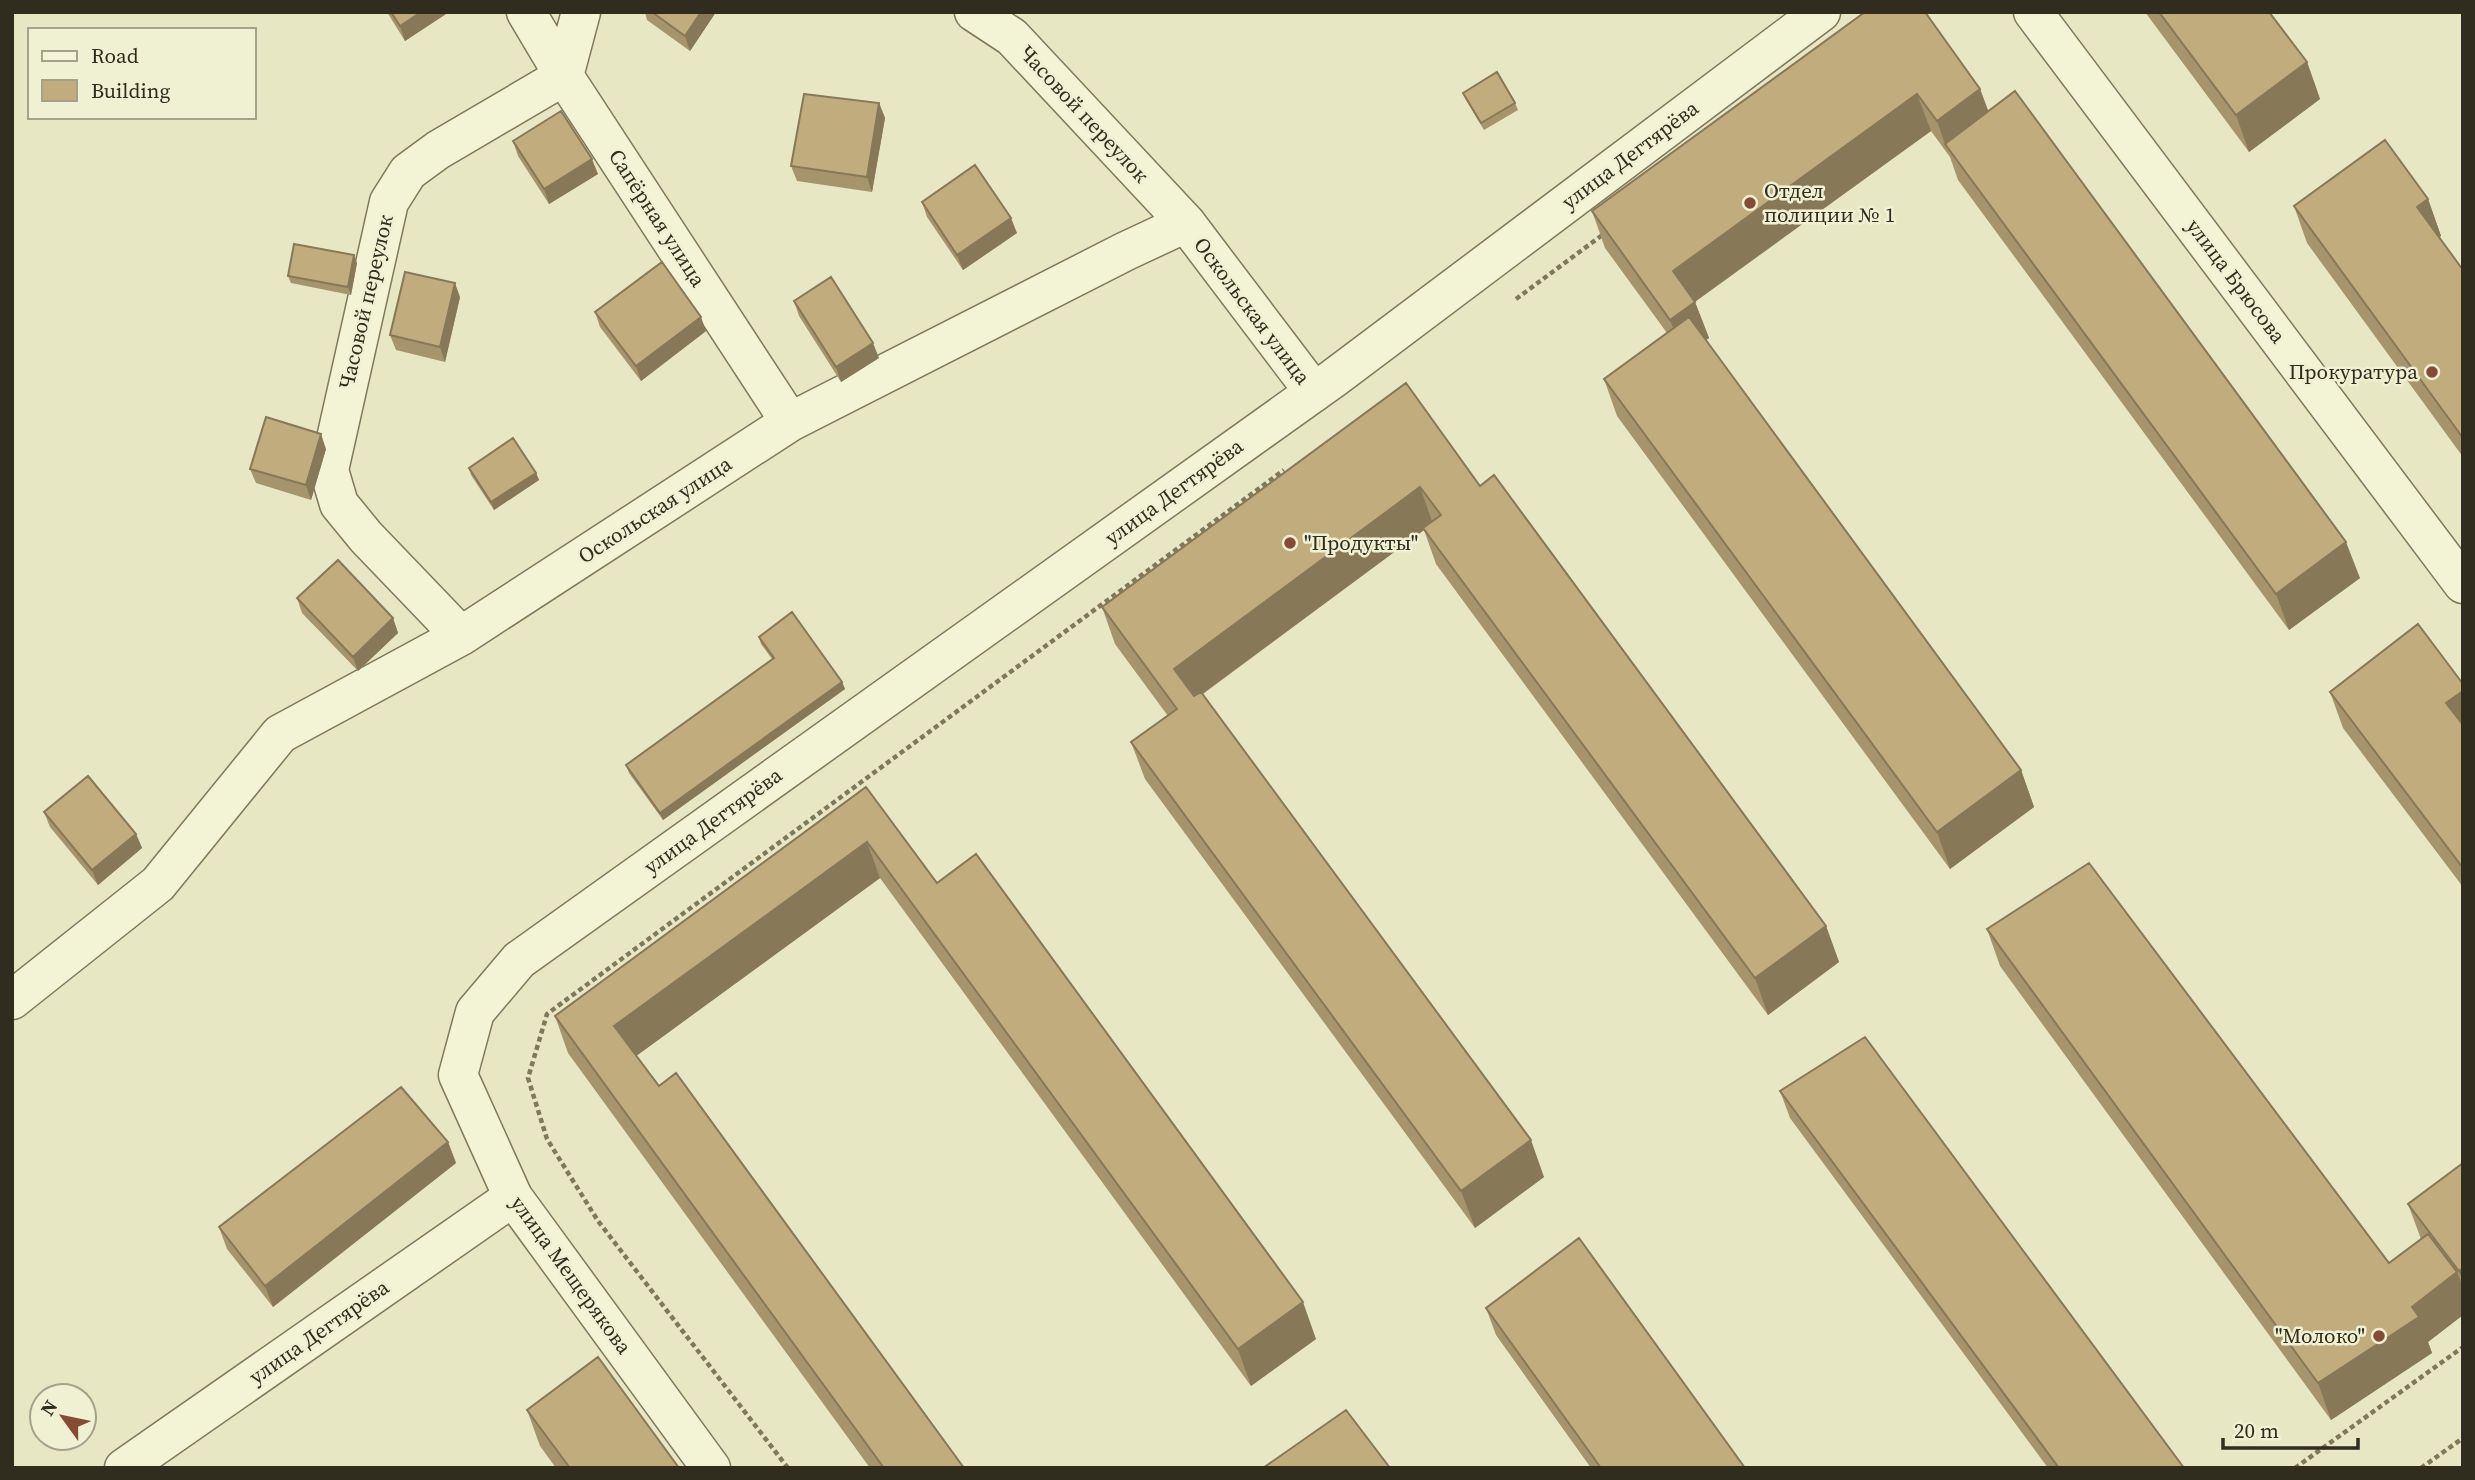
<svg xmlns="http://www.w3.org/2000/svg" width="2475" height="1480" viewBox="0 0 2475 1480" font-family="'Source Serif 4',serif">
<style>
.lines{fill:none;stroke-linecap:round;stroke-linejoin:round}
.minor-casing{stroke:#7f795c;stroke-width:41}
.tertiary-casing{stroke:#7f795c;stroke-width:41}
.path{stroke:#7f795c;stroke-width:4.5;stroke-dasharray:5 3.5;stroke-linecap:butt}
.minor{stroke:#f3f3d5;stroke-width:38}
.tertiary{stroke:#f3f3d5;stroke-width:38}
.wall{fill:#a6946c}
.shaded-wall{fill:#877858}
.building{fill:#c1ac7e;stroke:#877858;stroke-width:2}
.poi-dot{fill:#864b34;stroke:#f0f0d2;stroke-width:2.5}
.labels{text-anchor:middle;stroke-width:5;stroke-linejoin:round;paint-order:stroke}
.street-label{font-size:21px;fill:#312d1e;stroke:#f0f0d2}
.poi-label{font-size:21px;fill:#312d1e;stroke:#f0f0d2;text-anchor:start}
</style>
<rect width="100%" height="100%" fill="#e7e7c3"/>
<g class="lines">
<g class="minor-casing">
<path id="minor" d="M526 12 564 76 790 422
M974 12 1012 37 1186 223
M2033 12 2463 584
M461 636 366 537 339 504 329 470 389 202 408 172 438 150 564 76 581 12
M12 1000 158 884 280 734 461 636 790 422 1126 251 1186 223 1314 392
M124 1468 513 1197"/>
</g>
<g class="tertiary-casing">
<path id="tertiary" d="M711 1468 513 1197 458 1075 475 1012 519 960 1334 378 1821 12"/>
</g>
<path class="path" d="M1516 299 1605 233
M788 1468 598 1221 547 1139 528 1078 547 1014 1284 470
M2295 1468 2463 1347
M2421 1468 2463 1438"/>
<use href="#minor" class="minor"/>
<use href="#tertiary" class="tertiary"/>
</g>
<path class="wall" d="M387 12H449L405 41Z
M645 12H716L690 51 647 20Z
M1865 12 1980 89 1988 111 2360 578 2289 630 1958 180 1950 157 1931 131 1695 302 1709 338 1706 340 2021 770 2034 807 1950 869 1617 416 1604 379 1667 333 1605 248 1592 211Z
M2145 12H2269L2307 62 2320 99 2249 152Z
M1463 93 1515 103 1518 110 1484 130 1466 100Z
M879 103 885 118 872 192 797 181 791 166Z
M513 141 598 174 549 204 518 156Z
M2428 199 2441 236 2439 237 2463 270V457L2307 243 2294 206Z
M922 202 1017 233 963 270 927 217Z
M357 263 351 295 291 283 288 276Z
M460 297 445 362 396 350 390 335Z
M794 301 879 358 841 382 799 316Z
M595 312 706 331 641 381 600 327Z
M1406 383 1480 486 1826 926 1839 962 1768 1015 1436 564 1424 530 1203 694 1544 1177 1475 1228 1145 779 1131 742 1168 716 1115 644 1102 607Z
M326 449 311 500 256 483 250 469Z
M469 468 536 473 539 480 494 510 471 475Z
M297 598 393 618 398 633 358 671 302 613Z
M759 637 842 682 845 689 663 820 629 773 626 765 772 659 761 644Z
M2463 684V887L2343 728 2330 692Z
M866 787 937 883 1316 1339 1251 1386 880 878 636 1056 659 1086 964 1468H870L568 1053 555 1016Z
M44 812 136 834 142 848 98 885 50 827Z
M1987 929 2389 1263 2421 1239 2408 1204 2463 1163V1315L2428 1342 2432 1353 2331 1420 2000 966Z
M1780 1091 2184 1468H2048L1790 1118Z
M448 1142 456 1163 273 1307 227 1249 219 1227Z
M1486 1308 1745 1468H1591L1496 1335Z
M527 1410 679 1468H556L540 1446Z"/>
<path class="shaded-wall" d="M421 12H449L405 41 400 26Z
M701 12H716L690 51 685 36Z
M2307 62 2320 99 2249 152 2236 115Z
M1980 89 1994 126 1945 144 1937 121Z
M1917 94 1931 131 1686 308 1673 271Z
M879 103 885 118 872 192 867 177Z
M592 159 598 174 549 204 544 189Z
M2428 199 2441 236 2431 244 2417 207Z
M1011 218 1017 233 963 270 957 255Z
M354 255 357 263 351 295 348 287Z
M455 283 460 297 445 362 440 347Z
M1695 302 1709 338 1684 356 1670 320Z
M701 317 706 331 641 381 636 366Z
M873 343 879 358 841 382 836 367Z
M321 434 326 449 311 500 306 485Z
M536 473 539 480 494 510 491 502Z
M1420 487 1433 524 1423 528 1424 530 1187 705 1174 669Z
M2346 542 2360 578 2289 630 2276 594Z
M393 618 398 633 358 671 353 657Z
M842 682 845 689 663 820 660 813Z
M2463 691V737L2446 703Z
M2021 770 2034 807 1950 869 1937 832Z
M136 834 142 848 98 885 92 870Z
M867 842 880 878 628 1062 614 1026Z
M1826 926 1839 962 1768 1015 1755 978Z
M1531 1140 1544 1177 1475 1228 1461 1191Z
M448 1142 456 1163 273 1307 265 1286Z
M2463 1268V1282L2459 1271Z
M2457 1272 2463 1287V1315L2428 1342 2432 1353 2331 1420 2318 1383 2412 1307Z
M1303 1302 1316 1339 1251 1386 1238 1349Z"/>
<path class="building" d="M391 12H421L400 26Z
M652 12H701L685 36Z
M1865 12H1925L1980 89 1937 121 1917 94 1673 271 1695 302 1670 320 1592 211Z
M2159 12H2269L2307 62 2236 115Z
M1497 72 1515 103 1481 123 1463 93Z
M2015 91 2346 542 2276 594 1945 144Z
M804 94 879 103 867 177 791 166Z
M561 111 592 159 544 189 513 141Z
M2385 140 2428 199 2417 207 2463 270V438L2294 206Z
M975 165 1011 218 957 255 922 202Z
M294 244 354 255 348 287 288 276Z
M662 262 701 317 636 366 595 312Z
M405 272 455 283 440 347 390 335Z
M831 277 873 343 836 367 794 301Z
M1689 317 2021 770 1937 832 1604 379Z
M1406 383 1480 486 1494 475 1826 926 1755 978 1423 528 1441 515 1420 487 1174 669 1194 696 1201 692 1531 1140 1461 1191 1131 742 1177 709 1102 607Z
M266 417 321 434 306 485 250 469Z
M513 438 536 473 491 502 469 468Z
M338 560 393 618 353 657 297 598Z
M792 612 842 682 660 813 626 765 774 658 759 637Z
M2418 624 2463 684V691L2446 703 2463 725V868L2330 692Z
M88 776 136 834 92 870 44 812Z
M866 787 937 883 976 854 1303 1302 1238 1349 867 842 614 1026 659 1086 676 1073 964 1468H884L555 1016Z
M2089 863 2389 1263 2428 1234 2457 1272 2412 1307 2419 1317 2318 1383 1987 929Z
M1865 1037 2184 1468H2059L1780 1091Z
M401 1087 448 1142 265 1286 219 1227Z
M2463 1163V1268L2459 1271 2408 1204Z
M1579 1238 1745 1468H1601L1486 1308Z
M598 1357 679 1468H570L527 1410Z
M1346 1410 1390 1468H1263Z"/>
<g class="poi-dot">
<circle cx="1750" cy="203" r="7"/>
<circle cx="2432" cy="372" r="7"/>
<circle cx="1290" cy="543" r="7"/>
<circle cx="2379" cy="1336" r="7"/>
</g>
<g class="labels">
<g class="street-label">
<text transform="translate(1084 114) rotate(47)" y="7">Часовой переулок</text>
<text transform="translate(1630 155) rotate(-37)" y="7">улица Дегтярёва</text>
<text transform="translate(657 218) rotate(57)" y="7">Сапёрная улица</text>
<text transform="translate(2236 281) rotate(53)" y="7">улица Брюсова</text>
<text transform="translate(366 302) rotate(-77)" y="7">Часовой переулок</text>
<text transform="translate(1252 311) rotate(53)" y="7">Оскольская улица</text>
<text transform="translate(1174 492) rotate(-36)" y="7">улица Дегтярёва</text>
<text transform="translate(655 510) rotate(-33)" y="7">Оскольская улица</text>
<text transform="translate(713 821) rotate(-36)" y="7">улица Дегтярёва</text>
<text transform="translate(571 1275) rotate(54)" y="7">улица Мещерякова</text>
<text transform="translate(319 1332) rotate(-35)" y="7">улица Дегтярёва</text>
</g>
<g class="poi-label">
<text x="1764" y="198">Отдел<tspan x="1764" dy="24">полиции № 1</tspan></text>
<text x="2418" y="379" text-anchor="end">Прокуратура</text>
<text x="1304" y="550">"Продукты"</text>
<text x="2365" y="1343" text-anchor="end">"Молоко"</text>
</g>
</g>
<rect width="2475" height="1480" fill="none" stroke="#312d1e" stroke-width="28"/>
<rect x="28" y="28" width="228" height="91" fill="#f0f0d2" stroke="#a4a28a" stroke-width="2"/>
<rect x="42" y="51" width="35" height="10" fill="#f3f3d5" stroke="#a4a28a" stroke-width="2"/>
<text x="91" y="63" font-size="21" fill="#312d1e">Road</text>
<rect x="42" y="80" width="35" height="21" fill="#c1ac7e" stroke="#a4a28a" stroke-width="2"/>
<text x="91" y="98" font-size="21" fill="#312d1e">Building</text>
<g transform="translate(63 1417) rotate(303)"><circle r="33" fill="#f0f0d2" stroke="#a4a28a" stroke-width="2"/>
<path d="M0-5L12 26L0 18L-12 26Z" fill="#864b34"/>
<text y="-10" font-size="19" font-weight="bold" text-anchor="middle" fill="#312d1e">N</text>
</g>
<path d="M2223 1438v10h135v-10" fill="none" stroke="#312d1e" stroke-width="3.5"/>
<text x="2234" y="1438" font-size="21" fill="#312d1e" stroke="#f0f0d2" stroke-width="5" paint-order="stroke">20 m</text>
</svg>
